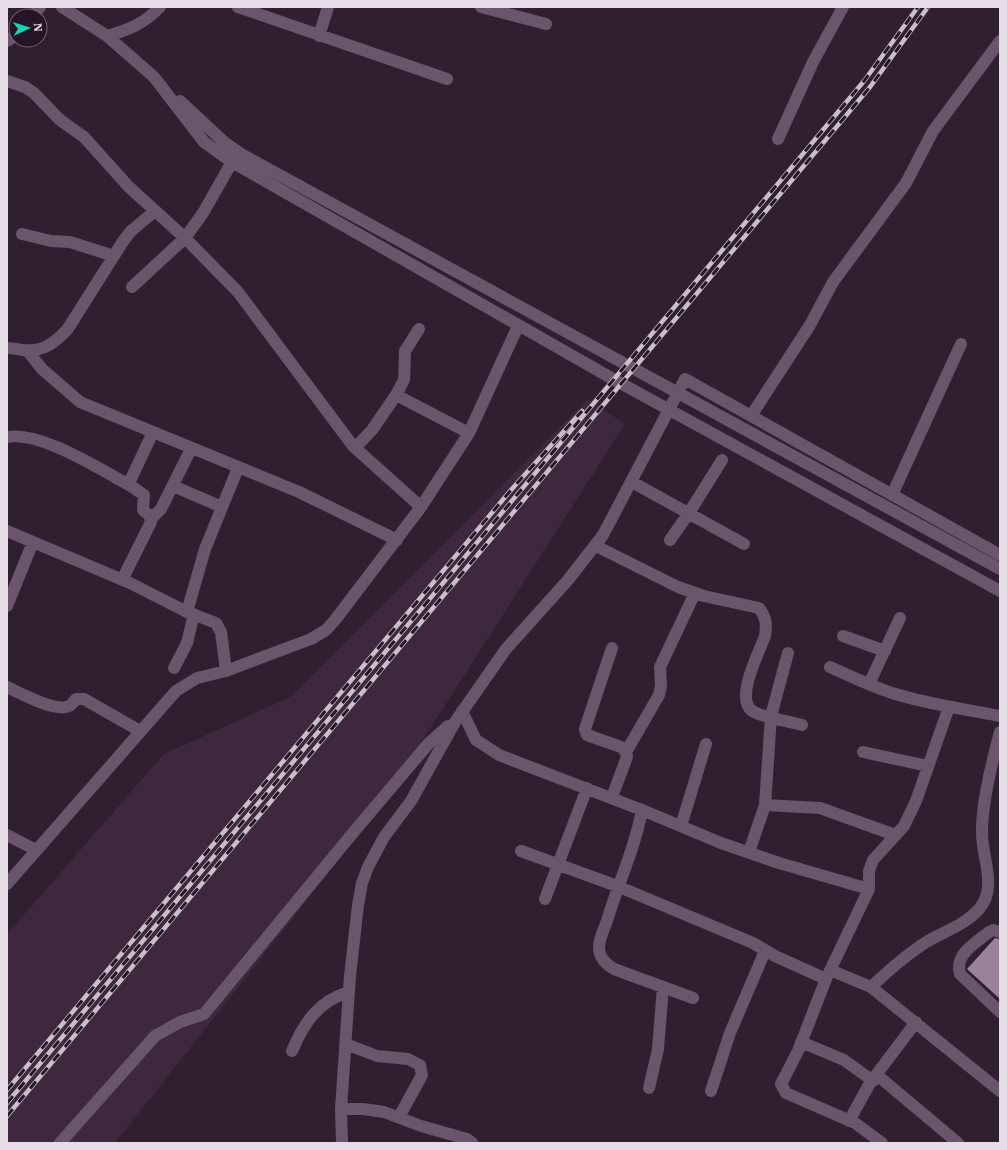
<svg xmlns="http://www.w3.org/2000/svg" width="1007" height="1150" viewBox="0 0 1007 1150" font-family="'IBM Plex Serif',serif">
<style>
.built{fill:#3d283e}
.building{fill:#988399}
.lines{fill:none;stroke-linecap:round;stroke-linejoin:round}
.minor{stroke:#6a566b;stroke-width:12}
.rail-casing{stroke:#cabecb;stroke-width:4.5}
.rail{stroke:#261527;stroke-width:3;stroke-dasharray:9;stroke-linecap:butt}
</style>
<rect width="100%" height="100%" fill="#301f31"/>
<path class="built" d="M588 399 625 424 378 810 115 1143H7V934L164 754 290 697Z"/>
<path class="building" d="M995 938 1000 939V999L967 969Z"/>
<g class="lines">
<path class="minor" d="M62 7 107 36 154 77 204 142 232 162 613 379 1000 591
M238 7 447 79
M481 7 546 24
M33 16 40 7
M107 36C128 30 144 24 160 7
M319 36 328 7
M7 41 16 35
M7 81 25 87 34 93 60 120 84 137 129 187 185 238 238 292 353 446 421 507
M180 101 224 142 241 154 1000 569
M778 139 813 62 843 7
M22 234 51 241 70 242 114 256
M132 287 185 238 203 213 232 162
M7 348C12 348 17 349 23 350 43 352 53 344 67 330L124 240 131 231 155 211
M27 350 42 369 80 402 299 492 397 540
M396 395 404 380 405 351 419 329
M751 416 810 325 833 282 906 183 933 131 1000 41
M7 437C41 431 101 470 131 486
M355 448 372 430 396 395 469 433
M632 482 744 544
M173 486 222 507
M892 495 961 344
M151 519 161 509 191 449
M7 531 130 583 187 612 216 623 221 632 226 671
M670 540 689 513 722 460
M596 546 678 587 704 596 759 608C766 617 767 624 765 636 759 653 733 701 754 712 765 718 789 721 802 725
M122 580 151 522 150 516 143 510 144 495 131 486 130 481 153 432
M7 606 33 542
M187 612 205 549 238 468
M843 636 885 651
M612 648 585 729 587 735 621 747 626 752 627 757 612 797
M788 653 771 716 765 805 820 808 895 835
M830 667C850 676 871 686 892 693 927 704 964 709 1000 716
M174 668 187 643 194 614
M869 684 900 618
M7 687C20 693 56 713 69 706 72 705 74 701 76 699H84L140 731
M462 711 476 740 499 755 642 810C635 849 618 883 607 921 604 929 599 939 599 947 599 958 606 964 614 969L693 998
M626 752 659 695 661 686 660 667 695 593
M863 752 928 766
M642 810 721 843 779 863 869 889
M681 826 706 744
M7 835 36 850
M521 851 617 886 753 943 775 956 826 979
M749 852 765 805
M7 884 176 691 197 678 226 671 311 639 326 630 335 620 421 507 469 433 518 326
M545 899 587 788
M1000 932 993 930 989 932C976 943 954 954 960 974L1000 1012
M830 970 871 987 1000 1091
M871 987C889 970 907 954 928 941 945 931 965 925 979 909 995 891 986 867 983 845 978 816 992 762 1000 732
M801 1042 844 1060 873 1081
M346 1044 377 1056 408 1059 420 1065 422 1075 399 1117
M292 1051C304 1023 318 1001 349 992
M877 1075 958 1143
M649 1088 658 1049 663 987
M711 1091 730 1033 765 951
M341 1109H363L384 1112 421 1126 467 1139 472 1143
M849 1121 870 1083 916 1022
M60 1143 155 1036 180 1022 204 1014 352 834 429 743 448 726
M342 1143 341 1109 350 976 358 905 362 883 368 867 384 837 411 801 455 722 506 649 568 580 603 535 685 379 1000 555
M882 1143 855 1123 786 1093 781 1084 798 1051 826 979 869 889V871L873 860 904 826 916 801 949 707"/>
<g class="rail-casing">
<path id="rail" d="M7 1090 511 490 582 411
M7 1103 864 81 918 7
M7 1116 870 87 928 7"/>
</g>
<use href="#rail" class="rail"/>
</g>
<rect width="1007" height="1150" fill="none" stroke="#e7dbe7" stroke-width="16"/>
<g transform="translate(28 28) rotate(86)"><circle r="19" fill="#261527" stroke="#736474"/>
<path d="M0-3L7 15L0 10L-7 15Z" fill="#15d5b3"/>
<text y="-6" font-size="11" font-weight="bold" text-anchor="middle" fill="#e7dbe7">N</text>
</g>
</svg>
